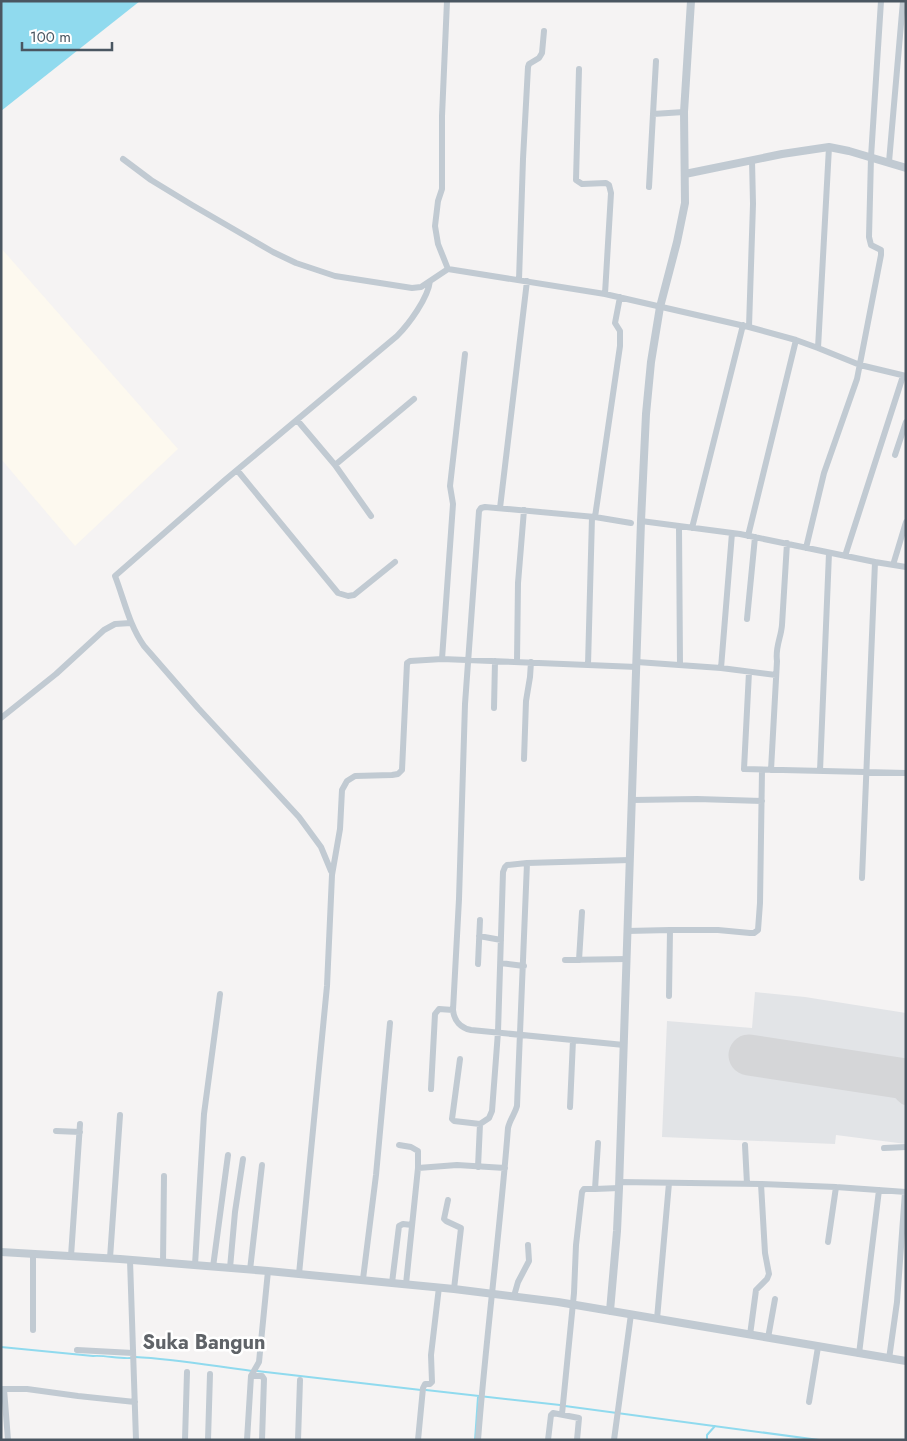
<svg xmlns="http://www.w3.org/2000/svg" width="907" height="1441" viewBox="0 0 907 1441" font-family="Jost,sans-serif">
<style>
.commercial{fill:#fdf9ef}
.airport{fill:#e2e4e7}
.water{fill:#90daee}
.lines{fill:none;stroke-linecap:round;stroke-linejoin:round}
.stream{stroke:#90daee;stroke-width:2}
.taxiway{stroke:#d5d6d8;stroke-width:16}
.runway{stroke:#d5d6d8;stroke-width:41}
.minor{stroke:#c1cad2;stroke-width:6}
.tertiary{stroke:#c1cad2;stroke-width:8}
.labels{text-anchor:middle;stroke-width:5;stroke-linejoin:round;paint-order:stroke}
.quarter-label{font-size:20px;font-weight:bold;fill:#5f6368;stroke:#fff}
</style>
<rect width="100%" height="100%" fill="#f5f3f3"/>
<path class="commercial" d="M1 248 178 449 75 546 1 459Z"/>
<path class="airport" d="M755 992 805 997 906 1013V1144L836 1135 835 1144 662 1137 667 1021 752 1028Z"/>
<path class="water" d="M1 1H140L1 111Z"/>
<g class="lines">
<path class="stream" d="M1 1347 93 1356C106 1355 118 1359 131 1358
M135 1357C175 1359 213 1366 252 1371
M257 1371 421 1390
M426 1390 560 1405
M565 1406 819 1440
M475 1440 478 1397
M707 1440V1435L715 1426"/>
<path class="taxiway" d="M904 1079 901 1081C898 1088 900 1093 906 1097"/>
<path class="runway" d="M749 1055 906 1079"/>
<path class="minor" d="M447 1 442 116V189L438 201 435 226 438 244 448 269
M656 61 653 114 684 112
M579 69 576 180 582 184 606 183 609 185 611 193 605 294
M123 159 151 180 192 205 273 252 296 263 335 276 412 288 421 287 448 269 605 294 749 327
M752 160 753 204 749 327 796 340 818 348 829 147
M889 162 903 1
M649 187 653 114
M519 280 523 159 528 67 529 64 539 58 542 53 544 31
M818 348 860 365 906 376
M297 420 335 465 371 516
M895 455 906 422
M335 465 414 399
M237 470 338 593 348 596 354 595 395 562
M500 508 527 281
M595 517 620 346V331L615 323 620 297
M641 521 740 534 875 562
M679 527 680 665
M692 528 743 325
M748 536 796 340
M806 548 824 473 857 379 881 255V250L871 245 869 237 871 157 881 1
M845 556 903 376
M893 565 906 522
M747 619 755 537
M442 659 453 504 450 486 465 354
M517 661 518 583 524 510
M637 662 721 668 776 675
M588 665 592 517
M721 668 732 533
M749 672 744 769 906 773
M494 708 495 661
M1 718 56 674 104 630 115 624 131 623
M524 759 526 701 530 677 531 662
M771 770 777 661C775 647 781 638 782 625L787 543
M820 771 829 553
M632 800 697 799 762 801
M331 871 321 847 299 817 198 708 144 646C129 625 124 599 115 576L225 480 397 336C409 324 428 298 430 281
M862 878 875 562 906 567
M670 930H718L750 933H754L758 930 760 903 762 770
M627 931 670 930 669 996
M479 936 501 940
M565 960 627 959
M579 960 582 912
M501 963 524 966
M478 964 480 920
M624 1045 471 1030C461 1028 454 1021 453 1010L459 899 465 704 479 511 481 508 485 507 595 517 631 523
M460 1059 452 1119 454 1121 480 1124
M431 1089 435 1014 439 1009 453 1010
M570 1107 573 1040
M56 1131 80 1132
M399 1145 411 1147 418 1151V1168
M745 1145 747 1184
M884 1148 906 1147
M478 1167 480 1124 489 1118 492 1111 498 1032 503 872 505 867 507 865 527 863 630 860
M619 1182 761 1184 765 1253 769 1274 767 1279 756 1290 750 1335
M761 1184 836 1187 906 1192
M595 1189 619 1188
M448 1200 444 1219 446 1221 461 1228 454 1289
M828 1242 836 1187
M71 1256 80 1124
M110 1258 120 1115
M130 1260 136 1440
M163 1263 164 1176
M195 1265 204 1114 220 994
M213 1267 228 1155
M230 1268 235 1212 243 1159
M250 1270 262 1165
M299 1274 327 986 332 875 340 829 342 790 347 781 355 776 392 775 398 774 402 770 407 663 410 661 442 659 637 667
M363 1279 376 1175 390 1023
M392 1283 399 1226 403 1224 412 1225
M406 1284 418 1168 457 1165 505 1168
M514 1296 518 1282 529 1261 528 1245
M657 1319 669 1183
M33 1330V1254
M768 1338 775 1299
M77 1350 133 1353
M859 1354 879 1190
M889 1359 897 1302 905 1192
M251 1376H262L264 1379 262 1440
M1 1389H27L78 1396 135 1402
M4 1389 8 1440
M809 1402 818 1347
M562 1414 574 1293 576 1245 582 1192 584 1189H595L598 1143
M185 1440 187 1372
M208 1440 210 1374
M247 1440 251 1376 259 1362 268 1271
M298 1440 300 1380
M418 1440 423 1388 425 1384H430L432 1382 431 1355 439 1287
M478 1440C486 1336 500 1232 508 1128 510 1119 515 1114 517 1106L527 863
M548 1440 551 1415 553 1413 579 1418 577 1440
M614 1440 631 1314"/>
<path class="tertiary" d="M685 174 782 154 829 147 849 151 906 168
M1 1252 120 1259 268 1271 454 1289 558 1302 906 1361
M610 1311 617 1231 619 1188 641 521 646 414 651 362 660 307 677 242 685 203 684 112 691 1"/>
</g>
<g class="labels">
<g class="quarter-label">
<text x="204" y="1349">Suka Bangun</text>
</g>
</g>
<rect width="907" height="1441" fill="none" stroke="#4a5661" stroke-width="5"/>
<path d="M22 42v8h90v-8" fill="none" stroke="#4a5661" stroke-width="2.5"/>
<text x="30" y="42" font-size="15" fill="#4a5661" stroke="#ffffff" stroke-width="4" paint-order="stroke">100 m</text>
</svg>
